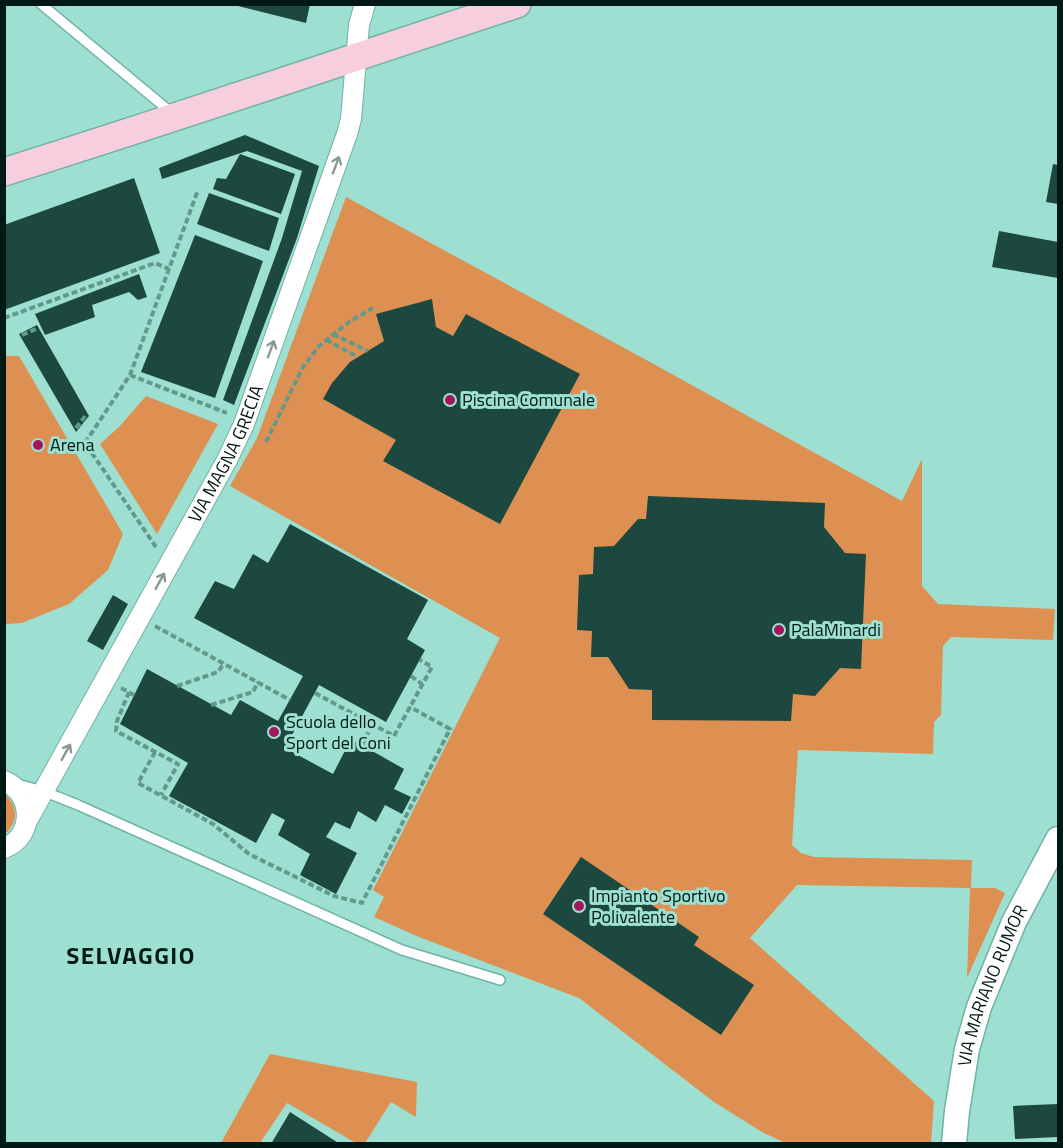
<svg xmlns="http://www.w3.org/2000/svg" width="1063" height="1148" viewBox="0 0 1063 1148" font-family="'Titillium Web',sans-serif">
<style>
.green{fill:#dd9051}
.building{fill:#1c4840}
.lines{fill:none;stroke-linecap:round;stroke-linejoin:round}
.service-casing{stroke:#70b2a4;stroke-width:12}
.minor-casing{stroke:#70b2a4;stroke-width:22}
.tertiary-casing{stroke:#70b2a4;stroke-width:27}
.secondary-casing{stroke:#70b2a4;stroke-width:30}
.path{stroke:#64988d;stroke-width:4;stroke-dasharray:6 3;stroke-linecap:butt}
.service{stroke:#fff;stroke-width:9}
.minor{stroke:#fff;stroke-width:20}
.tertiary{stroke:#fff;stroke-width:24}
.secondary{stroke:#f7cede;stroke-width:27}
.oneway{stroke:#8c9895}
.poi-dot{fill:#a4165b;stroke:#9de0d1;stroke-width:2}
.labels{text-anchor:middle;stroke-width:6;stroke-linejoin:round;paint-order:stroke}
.poi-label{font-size:18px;fill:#001914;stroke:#9de0d1;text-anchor:start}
.street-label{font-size:18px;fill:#001914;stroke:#9de0d1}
.district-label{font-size:24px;font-weight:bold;letter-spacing:1.5px;fill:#001914;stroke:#9de0d1}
</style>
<rect width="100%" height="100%" fill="#9de0d1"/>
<path class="green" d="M346 197 650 362 902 501 922 459V586L938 604 1055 609 1053 640 951 637 943 646 941 715 934 722 933 754 798 750 792 845 801 853 814 857 972 860 971 888H995L1005 893 967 978 970 888 797 885 750 938 934 1101 931 1143H785L762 1132 714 1102 579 998 419 937 374 917 384 897 373 890 500 638 230 486 257 438Z
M5 356H19L123 534 108 570 69 604 22 623 5 624Z
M146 396 218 424 157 534 100 444 120 426Z
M5 794C18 807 19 821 5 834Z
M270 1054 417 1082 416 1117 391 1102 365 1143H356L287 1103 260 1143H221Z"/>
<path class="building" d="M230 4H310L306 23Z
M245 135 319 166 297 238 234 405 223 400 282 238 302 171 247 151 162 179 159 168Z
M240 154 295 174 281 214 213 189 217 178 226 179Z
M1053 164 1058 165V204L1046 202Z
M134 178 160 253 4 310V225Z
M209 193 279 218 269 251 197 224Z
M999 231 1058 242V278L992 267Z
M195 235 263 261 215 398 141 372Z
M139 274 147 297 138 300 129 292 92 305 95 317 45 335 35 314Z
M432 299 436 327 453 336 466 314 580 374 500 524 383 461 396 440 323 399 332 383 350 362 384 341 376 314Z
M37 325 89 416 76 432 19 334Z
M648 496 825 503 824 527 845 553 866 554 861 669 840 668 815 696 793 694 791 721 652 720V690L629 689 608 657H591L592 631 577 630 579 575 593 574 594 547 614 546 638 519H646Z
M290 524 428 600 407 639 425 650 386 722 319 685 285 748 333 774 351 739 404 769 394 789 411 797 402 814 385 805 376 822 358 811 350 829 335 822 326 837 357 853 336 894 300 875 310 854 278 835 285 820 272 813 256 843 169 796 188 763 120 724 147 669 231 715 240 700 278 721 303 676 194 618 215 581 234 589 253 554 268 563Z
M113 595 128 604 103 650 87 641Z
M581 857 699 937 694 945 754 985 721 1035 543 914Z
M1058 1104V1137L1015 1139 1013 1106Z
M290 1112 340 1144H271Z"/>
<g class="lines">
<g class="service-casing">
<path id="service" d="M41 4 173 114
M17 784 43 791 78 805 402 950 500 980"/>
</g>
<g class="minor-casing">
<g id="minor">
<path d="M4 781C34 793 35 837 4 848"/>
<path id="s1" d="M27 821 227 460 244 424 347 134 351 119 359 25 365 4"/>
</g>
</g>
<g class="tertiary-casing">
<g id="tertiary">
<path id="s2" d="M954 1144 957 1111 967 1049 979 1007 1014 922 1058 839"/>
</g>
</g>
<g class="secondary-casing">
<path id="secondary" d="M4 172C176 118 346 60 517 4"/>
</g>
<path class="path" d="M4 318 155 263 169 269
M333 334 368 351
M22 335 36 329
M326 340 358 357
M130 375 227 413
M76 428 86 415
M266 442 303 367 319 346 349 322 373 308
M156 547 85 443 130 375 198 190
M155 626 290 700
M411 676 422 684
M177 686 218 672 224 663
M121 688 134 695
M129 692 117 721 116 731 178 764 161 795
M315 693 394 736 432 667 420 660
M211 705 253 692 258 682
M362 746 372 725
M155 752 138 783 213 824 249 854 334 896 362 903 450 729 410 707"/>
<use href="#service" class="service"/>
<use href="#minor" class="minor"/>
<use href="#tertiary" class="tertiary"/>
<use href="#secondary" class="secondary"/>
</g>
<defs><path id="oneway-shaft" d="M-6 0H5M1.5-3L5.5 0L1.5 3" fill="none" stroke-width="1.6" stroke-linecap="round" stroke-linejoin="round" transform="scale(1.5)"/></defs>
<g class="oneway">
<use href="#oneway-shaft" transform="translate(336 165) rotate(-70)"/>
<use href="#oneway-shaft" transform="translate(271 349) rotate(-70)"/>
<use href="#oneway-shaft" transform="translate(160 581) rotate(-61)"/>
<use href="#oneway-shaft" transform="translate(66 752) rotate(-61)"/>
</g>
<g class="poi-dot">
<circle cx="450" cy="400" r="6"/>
<circle cx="38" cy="445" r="6"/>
<circle cx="779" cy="630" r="6"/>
<circle cx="274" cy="732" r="6"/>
<circle cx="579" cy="906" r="6"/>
</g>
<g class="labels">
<g class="poi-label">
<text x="462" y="406">Piscina Comunale</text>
<text x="50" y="451">Arena</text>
<text x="791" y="636">PalaMinardi</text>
<text x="286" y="728">Scuola dello<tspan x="286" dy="21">Sport del Coni</tspan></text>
<text x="591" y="902">Impianto Sportivo<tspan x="591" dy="21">Polivalente</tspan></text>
</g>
<g class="street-label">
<text dy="6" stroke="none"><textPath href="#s1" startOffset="418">VIA MAGNA GRECIA</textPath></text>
<text dy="6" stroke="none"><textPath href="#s2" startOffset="164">VIA MARIANO RUMOR</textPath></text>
</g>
<g class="district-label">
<text x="131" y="964">SELVAGGIO</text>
</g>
</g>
<rect width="1063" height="1148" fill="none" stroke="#001914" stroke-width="12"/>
</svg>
